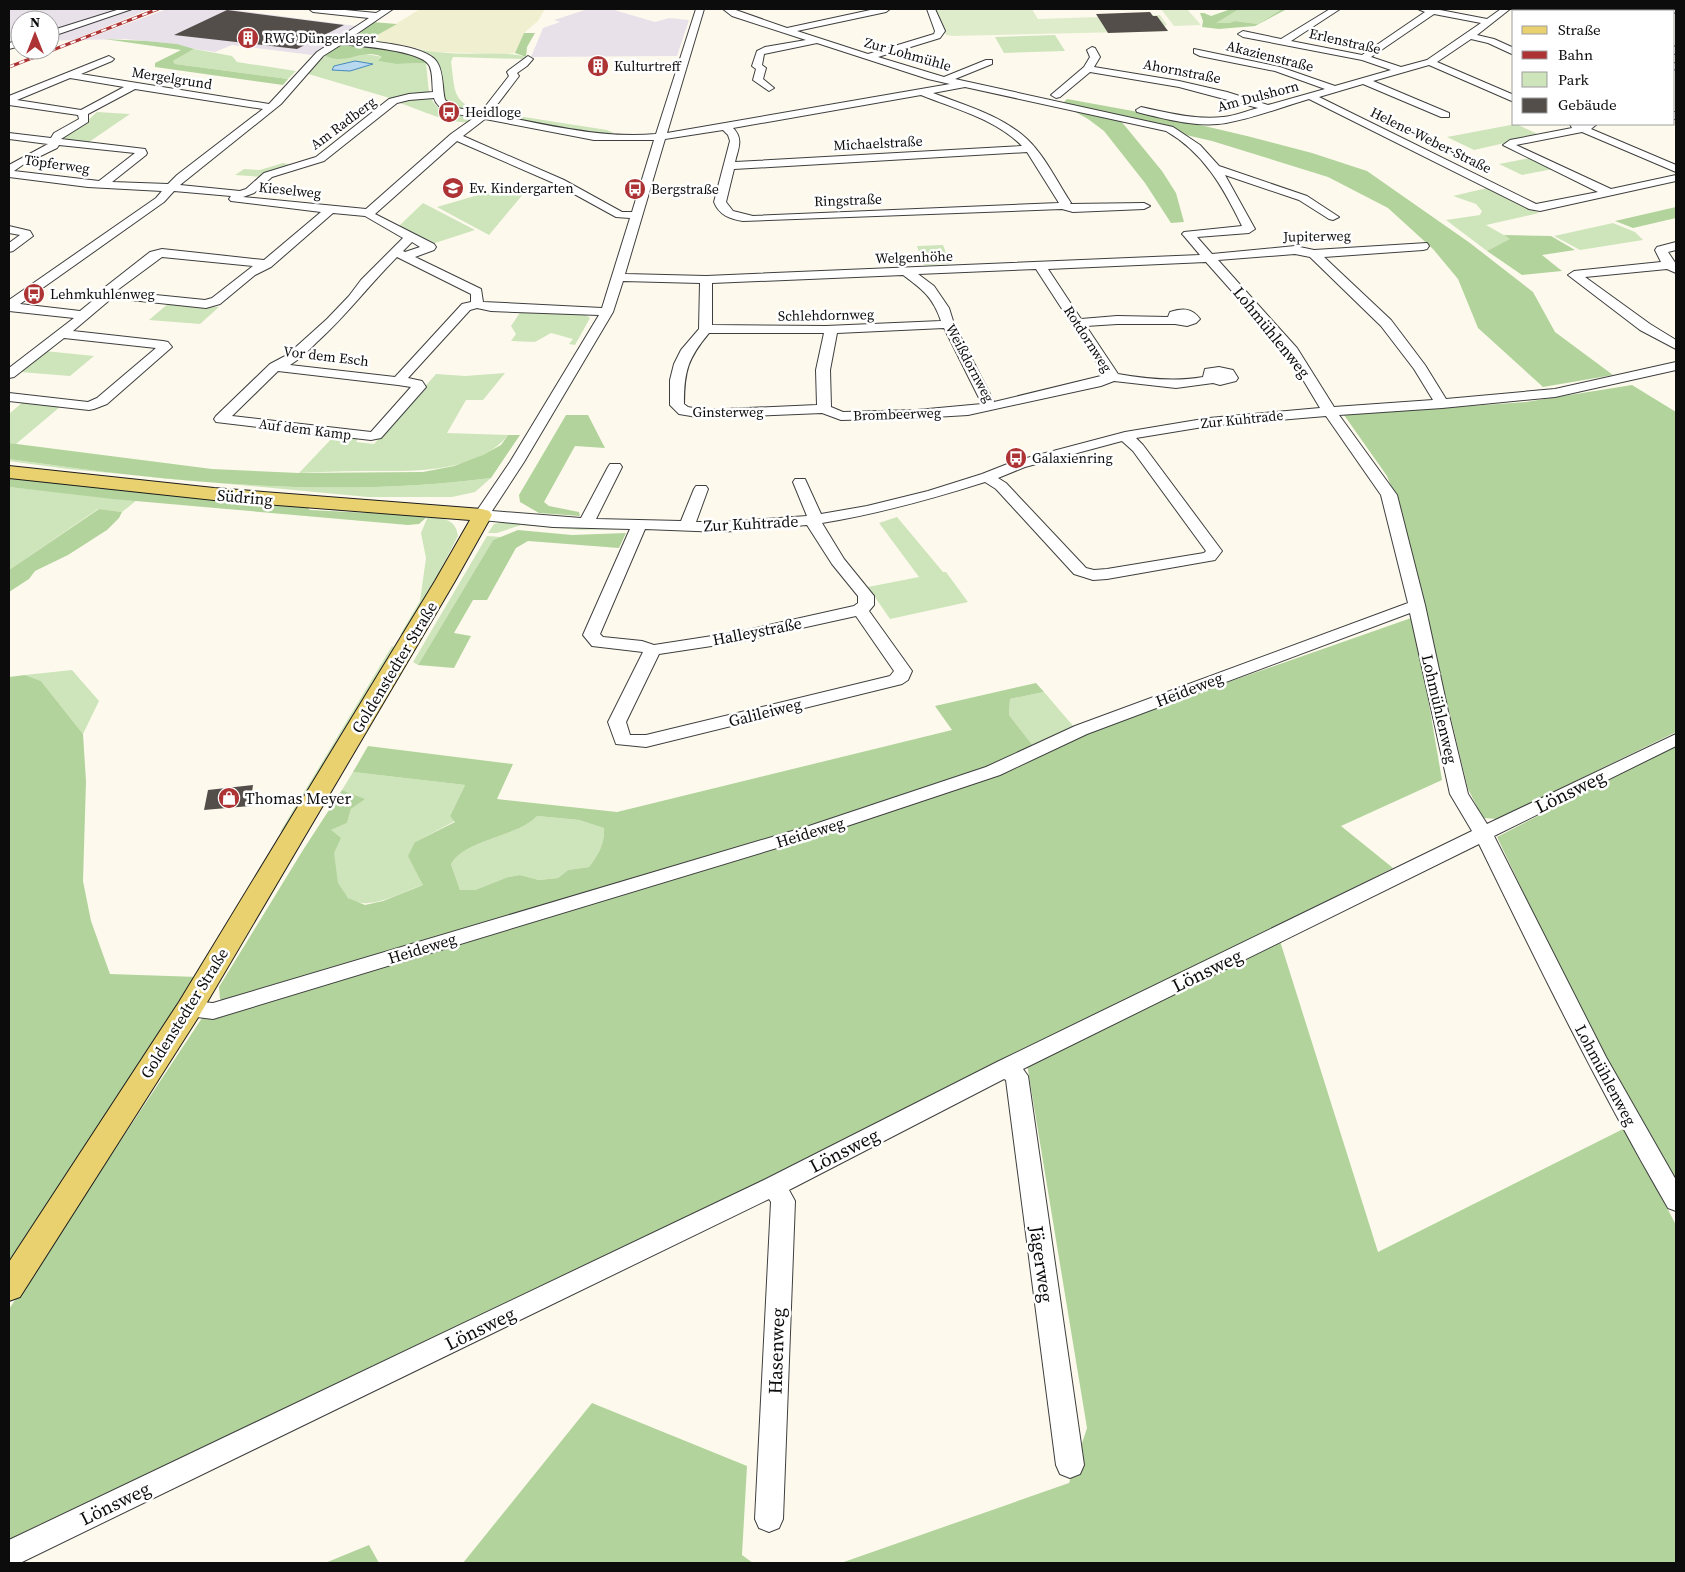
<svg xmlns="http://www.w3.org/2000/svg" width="1685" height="1572" viewBox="0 0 1685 1572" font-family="'Source Serif 4',serif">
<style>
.industrial{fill:#e9e1ea}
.farmland{fill:#f0efd0}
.green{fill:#cee4bb}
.forest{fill:#b2d39c;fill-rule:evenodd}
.pitch{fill:#dfeccb}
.water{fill:#b7d8ef;stroke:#468abe}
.building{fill:#544e4a}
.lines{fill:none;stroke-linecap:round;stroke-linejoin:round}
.minor-casing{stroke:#3f3f3f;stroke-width:2}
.major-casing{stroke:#1d1d1d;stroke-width:2}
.minor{fill:#fff;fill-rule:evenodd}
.major{fill:#ead170;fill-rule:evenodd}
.rail-casing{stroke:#ad3335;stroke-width:3}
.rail{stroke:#fff;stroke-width:2;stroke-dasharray:5.5;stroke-linecap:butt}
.labels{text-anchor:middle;stroke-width:5;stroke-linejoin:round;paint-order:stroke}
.far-poi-label{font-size:14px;fill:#0c0c0c;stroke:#fff;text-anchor:start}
.far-street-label{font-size:14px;fill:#0c0c0c;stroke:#fff}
.street-label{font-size:16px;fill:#0c0c0c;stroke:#fff}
.poi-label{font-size:16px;fill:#0c0c0c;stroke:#fff;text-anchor:start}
.near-street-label{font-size:19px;fill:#0c0c0c;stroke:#fff}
</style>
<rect width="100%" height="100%" fill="#fdfaed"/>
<path class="industrial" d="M9 9H150L73 40 50 41V20H20V41L9 44Z
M167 9H228L357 26 312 55 232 45 215 52 187 48 177 44 124 39 83 40Z
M588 9H611L655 22 669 18 689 20 677 56 531 57 543 28 560 22 554 20Z"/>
<path class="farmland" d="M420 9H545L538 21 524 33 515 53 509 54 435 52 375 40 373 38Z"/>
<path class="green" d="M1239 9H1282L1258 24 1235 21 1229 23H1215Z
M1055 35 1065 51 1004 53 995 37Z
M373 38 375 40C399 45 424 52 448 53 470 55 508 51 526 57L523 59 453 57 451 62C455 87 451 104 481 110L482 112C467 115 456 107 444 100L439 67 434 59 365 42Z
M194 49 232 56 237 62 296 71 288 79 175 64 173 61Z
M360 53 383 57 379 61 396 64 426 63 429 93 393 99 305 73 325 56 337 59Z
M431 97C436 114 461 115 475 117L472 122C451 125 418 109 397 102Z
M97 112 130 114 89 142 62 139 61 136 87 121Z
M492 112 607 130 614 133 607 135 588 133 492 115Z
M1516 124 1540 135 1474 150 1447 137Z
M1530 158 1553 169 1522 175 1499 164Z
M283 163 292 165 262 177 235 175 244 169 260 170Z
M509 186 524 193 489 235 437 207Z
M1487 188 1539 213 1486 225 1511 239 1487 251 1446 220 1480 215 1482 211 1476 204 1453 196Z
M423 203 475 230 435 243 399 226Z
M1613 223 1635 232 1643 240 1580 250 1554 236Z
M943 245 950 264 924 265 917 246Z
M170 302 219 307 200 324 149 320Z
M521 311 584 314 590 318 575 345 569 344 573 339 551 333 535 342 511 341 516 334 511 326Z
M45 351 94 356 70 376 20 372Z
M505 373 483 400H466L447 433 508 435C477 475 406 471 361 471 340 471 319 472 299 473L335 435 359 437 356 442 374 444 436 374 465 376Z
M23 402 61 406 16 444 9 443V414Z
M9 459C168 482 331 499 491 478L475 492 452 497H368L68 469 9 461Z
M9 487 137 500 122 512 98 509 9 570Z
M428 516C443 518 456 519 458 536L408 632 400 635 420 601 426 558 421 533Z
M897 517 943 572H946L968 602 890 619 868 587 919 577 879 523Z
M504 522 626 529 581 530 521 525 497 533H488L494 524Z
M487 536 501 537 493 540 418 665 413 662Z
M392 646 397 649 289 827 280 832Z
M72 670 99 701 83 734 41 681 25 675Z
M1044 692 1074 727 1034 747 1009 715 1010 699Z
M353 772 465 785 450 816 455 821 415 842 423 885C397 893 354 922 338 884 333 873 333 844 331 830L347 823 351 809 364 799 342 790Z
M537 816 579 820 604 828C605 843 598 856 589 867L568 870 558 878 539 880 520 875 508 877 475 890H460L451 864C466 839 518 837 537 816Z"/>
<path class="forest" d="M1231 9H1239L1216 23H1229L1235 21 1258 24 1282 9H1287L1255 26 1219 29 1202 27 1203 21 1200 13H1204L1211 16Z
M372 22 397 24 365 42 347 40Z
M524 33H535L527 47 526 57 515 53Z
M104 39 146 41 177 44 194 49 173 61 175 64 288 79 283 85 155 67V63L181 50Z
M339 45C357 41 414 49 426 63L396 64 378 61 382 57C366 49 353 60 337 59 333 59 329 57 325 56Z
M1067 99 1166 117 1247 136 1312 153 1367 171 1470 243 1533 292 1555 332 1613 375 1543 387 1478 328 1458 279 1433 249 1388 208 1328 177 1212 141 1186 135 1172 128 1063 103Z
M1070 109 1121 121 1162 171 1176 193 1184 222 1171 223 1145 183 1104 131 1088 119Z
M1676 207V218L1633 228 1615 221Z
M1504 235 1551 236 1575 250 1542 255 1562 271 1522 275 1487 251 1510 239Z
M1632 385 1676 412V732L1498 819 1483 818 1468 789 1400 508 1387 476 1344 415 1526 402Z
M566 415H588L605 448 575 446 544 502 549 506 579 512 580 516 539 513 520 502 519 495Z
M508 435H520L491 478C331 499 168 482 9 459V443L212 469 299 473 423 472 454 466 483 455 501 445Z
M9 476 75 485 306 506 310 510 428 516 419 524 408 525 113 499 9 487Z
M99 509 122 512 119 518 107 530 68 555 35 571 29 579 9 592V570Z
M518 530 572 535 626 533 619 548 528 541 516 548 487 600H473L454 633 471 636 454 668 418 665 493 540Z
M1414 617 1442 780 1341 826 1393 868C933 1098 472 1325 9 1548V1309L202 1018 818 832 1080 734Z
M25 675 41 681 83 734 86 781 83 881 91 921 110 974 198 977 9 1276V677Z
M1036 683 1044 692 1010 699 1009 715 1034 747 991 767 927 790 229 1004 220 999 219 987 303 850 342 790 365 799 351 809 347 823 331 830 341 838 334 853 338 883 348 898 365 905 383 901 423 885 408 856 415 842 455 822 450 816 465 785 353 772 368 746 513 764 497 799 617 812 952 730 935 706ZM537 816 579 820 604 828C605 843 598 856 589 867L568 870 558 878 539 880 520 875 508 877 475 890H460L451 864C466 839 518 837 537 816Z
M1676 745V1188L1574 999 1497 837Z
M1280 941 1378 1252 1625 1128 1676 1225V1563H841L1069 1483 1087 1428 1027 1064Z
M592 1403 747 1466 742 1555 753 1563H463Z
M369 1545 379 1563H325Z"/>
<path class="pitch" d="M935 9H1032L1038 19 1160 15 1167 25 1164 26 1168 31 952 36 946 35Z
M1161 9H1187L1201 25 1174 26Z"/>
<path class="water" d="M355 61 373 64 350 71 332 70 334 66Z"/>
<path class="building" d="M227 10 344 25 297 49 174 35Z
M1150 12 1153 16H1157L1168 31 1108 33 1096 14Z
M253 785 250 806 204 810 208 790Z"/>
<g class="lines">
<g class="minor-casing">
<path id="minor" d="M120 9H132L50 37V31Z
M309 9H335L376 13 383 9H393L349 39C368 41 427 45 437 62 444 73 442 89 445 100L457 108 481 112 509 76 507 72 509 70 528 56 533 59 527 66 517 73 519 76 490 114C545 124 600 139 656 134L696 9H704L667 133 950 84 928 79 817 43 764 54 762 65 766 68 763 79 774 88 769 91 753 80 756 69 752 66 757 51 765 47 806 40 732 16 723 9H733L787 28 875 9H890L886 12 797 31 868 54 934 34 935 31 927 9H935L945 31 940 38 878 57 944 77 986 60H992V64L955 79 1173 127 1200 145 1219 166 1307 196 1339 217 1333 220 1329 219 1299 200 1225 175 1255 229 1249 233 1197 237 1212 254 1295 246 1314 250 1427 243 1429 246 1427 249 1423 250 1324 257 1391 320 1425 365 1446 399 1555 389 1676 362V370L1555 397 1442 408 1339 415 1397 495 1425 605 1448 711 1468 794 1487 824 1676 734V746L1494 836 1606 1057 1676 1180V1211L1668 1208C1599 1089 1539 967 1479 844L1023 1069 1028 1076 1084 1465 1080 1474 1070 1478 1060 1474 1056 1465 1006 1080 1004 1079 789 1190 795 1201 783 1519 779 1528 769 1532 759 1528 755 1519 771 1202 769 1199 20 1563H9V1540L766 1179 997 1062 1472 831 1450 794 1410 613 1087 734 1000 775 823 834 213 1019 181 1015 178 1009 181 1003 189 1001 213 1003 809 826 986 767 1075 726 1408 603 1381 495 1326 416 1209 426 1136 438 1143 445 1222 551 1215 560 1107 579 1093 580 1074 574 996 489 985 482C931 499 878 514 822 523L844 559 874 596V605L869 611 912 671 908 680 902 684 646 747 616 744 608 722 643 652 592 646 583 635 630 529 553 527 482 520 477 518 474 515 510 462 599 315 491 311 477 308 470 310 408 378 422 381 426 387 381 438 371 440 216 422 214 419 216 416 270 364 287 355 327 319 349 296 361 280 403 238 365 216 333 213 271 267 255 275 220 304 206 308 112 298 73 331 163 341 168 342 172 347 107 404 94 409 89 410 9 401V393L88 402 97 398 156 348 64 338 14 377 9 378V368L74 318 9 311V300L156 198 162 191 88 187 9 177V165L48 144 9 139V133L51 138 54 133 79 119 78 115 9 105V96L109 56 114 59 112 61 81 74 269 104 317 52 369 18 313 12ZM342 44C359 46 420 50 429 65 433 72 432 84 433 92L409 94 389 99 316 157 264 173 246 189 240 191 180 185 281 104 323 56ZM70 78 124 87 81 110 17 100ZM965 87 1166 131C1204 153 1223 187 1242 226L1184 232 1182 234 1184 236 1200 255 706 276 625 274 665 139 723 130 728 135 730 141 714 202C719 215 730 219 743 221L1062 209 1073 212 1144 209 1150 206 1144 203 1070 204 1071 203C1057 182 1045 156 1027 139 1001 115 964 105 933 93ZM135 89 263 109 177 175 168 184 112 182 146 155 147 153 145 149 61 139 88 122V114ZM921 95C955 109 996 119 1022 146L735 162C738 149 744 139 733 128ZM434 98C438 113 462 115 475 117L451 134 366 209 243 197 254 193 272 177 324 161 397 103 409 100ZM485 119 594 140H654L632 212H622L564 180 463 136ZM457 141 556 184 616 217 630 218 602 308 483 302 481 289 415 257 434 250 436 247 434 244 375 214ZM59 145 135 153 99 181 14 171 24 164 57 148ZM1027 152 1059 203 753 216 733 211 726 202 734 169ZM174 191 231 196 229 199 231 201 321 212 264 260 162 249 150 252 104 288 102 293 80 311 20 304 164 202ZM412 242 420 247 405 252 403 251ZM1295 254 1310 257 1381 326 1414 369 1433 400 1334 407 1297 348 1218 260ZM162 257 253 266 212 298 205 300 116 291ZM397 257 471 294V302L462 304 395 377 290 365C300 359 309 350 317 342 346 316 369 285 397 257ZM1206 262 1287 353 1320 408 1209 418 1125 432 1015 461 982 474 928 491 867 506 821 514 805 479H795L793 482 807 516 721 522H696L708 489 706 486H696L694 489 681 521 596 519 622 467 620 464H610L608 467 581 518 492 511 524 462 613 312 623 281 700 283 699 329 681 350 674 364 670 380V405L679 414 703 418 822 413 841 420 917 418 968 415 1101 386 1114 381 1176 388 1213 383 1220 385 1236 381 1238 378 1233 370 1219 367 1205 369 1203 377C1175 382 1146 379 1118 374L1086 326 1117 324H1175L1187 326 1196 323 1200 319C1192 308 1183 308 1170 312L1168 317 1117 316 1081 319 1048 269ZM1036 269 1105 375 994 402 954 324 949 308 934 286 918 274ZM903 275C922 289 933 297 941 321L826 326 712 325V283ZM944 328 982 404 917 410 843 412 831 407 830 370 837 333ZM709 333H824L816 370 817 405 703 410 688 407 684 404C684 371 688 358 709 333ZM278 371 398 385 411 387 371 432 232 416ZM1122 441 1133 451 1206 551 1204 553 1107 569 1094 570 1086 568 1006 483 998 478 1025 467ZM807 525 832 564 858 596V603L854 606 738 632 654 645 642 641 603 637 600 634 645 529 721 532ZM856 616 894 671 890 676 646 735H630L626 722 659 654 738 642Z
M1330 9H1340L1291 41 1362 55 1425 12 1418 9H1435L1487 19 1501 9H1510L1477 35 1494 39 1514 48V55L1488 43 1471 39 1437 62 1514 95V102L1429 65 1373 81 1449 113V117H1441L1363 84 1319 97 1536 204 1598 192 1503 145 1510 140 1572 128 1570 124H1597L1591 129 1676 165V172L1582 132 1516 145 1611 189 1676 175V181L1540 211 1529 209 1309 99C1282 107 1254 118 1226 123 1198 128 1165 119 1137 112L1136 110 1141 107C1168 113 1196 120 1223 117 1235 116 1246 111 1258 108L1179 87 1090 72 1060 97 1056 98 1051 95 1084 67 1090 57 1087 50 1092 47 1095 48 1100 57 1094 67 1179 81 1227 92 1268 105 1325 89 1275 71 1200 56 1194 53V49L1280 67 1335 86 1391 70 1362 60 1243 37 1238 34 1243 31 1281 39ZM1434 14 1481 23 1427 60 1401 67 1371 57Z
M1542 9H1558L1560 11H1544Z
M1659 9H1674L1676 11 1674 13V11H1661Z
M20 40V46L9 49V43Z
M1676 46V53L1674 54V47Z
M1674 63 1676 64V70L1674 69Z
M1674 112H1676V119H1674Z
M9 226 30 231 33 236 13 251 9 252V243L20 235 9 233Z
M1676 242V250L1668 252 1676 264V273L1667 269 1585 277 1650 324 1676 340V349L1640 330 1568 275 1574 271 1661 262 1655 250 1657 247Z"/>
</g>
<g class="major-casing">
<path id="major" d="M9 466 214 488 482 509 489 511 492 515 455 581 199 1016 20 1297 9 1301V1262L179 1002 435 581 470 520 214 500 9 478Z"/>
</g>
<use href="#minor" class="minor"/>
<use href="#major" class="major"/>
<g class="rail-casing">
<path id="rail" d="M9 67 158 9"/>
</g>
<use href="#rail" class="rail"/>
</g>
<defs>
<g id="building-disc" transform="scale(1.125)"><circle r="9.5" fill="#ad3335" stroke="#fff"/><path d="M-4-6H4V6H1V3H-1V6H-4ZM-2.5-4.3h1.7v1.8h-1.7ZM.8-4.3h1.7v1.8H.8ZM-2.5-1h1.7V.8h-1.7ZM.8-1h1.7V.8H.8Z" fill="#fff"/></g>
<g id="bus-disc" transform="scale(1.125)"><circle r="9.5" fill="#ad3335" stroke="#fff"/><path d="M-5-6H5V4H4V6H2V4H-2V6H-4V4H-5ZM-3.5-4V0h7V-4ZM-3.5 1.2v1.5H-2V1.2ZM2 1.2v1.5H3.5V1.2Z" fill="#fff"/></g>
<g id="school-disc" transform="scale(1.125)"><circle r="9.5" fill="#ad3335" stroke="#fff"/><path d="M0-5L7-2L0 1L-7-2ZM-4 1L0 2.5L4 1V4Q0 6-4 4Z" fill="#fff"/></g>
<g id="shop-disc" transform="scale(1.125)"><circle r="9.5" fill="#ad3335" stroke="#fff"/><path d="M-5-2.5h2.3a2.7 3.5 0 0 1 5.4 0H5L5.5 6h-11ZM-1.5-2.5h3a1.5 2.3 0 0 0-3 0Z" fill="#fff"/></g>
</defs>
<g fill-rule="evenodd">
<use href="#building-disc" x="248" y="38"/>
<use href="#building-disc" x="598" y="66"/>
<use href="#bus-disc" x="449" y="112"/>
<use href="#school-disc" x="453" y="188"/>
<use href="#bus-disc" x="635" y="189"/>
<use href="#bus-disc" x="34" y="294"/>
<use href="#bus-disc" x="1016" y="458"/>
<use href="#shop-disc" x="229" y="798"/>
</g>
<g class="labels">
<g class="far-poi-label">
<text x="264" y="43">RWG Düngerlager</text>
<text x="614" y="71">Kulturtreff</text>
<text x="465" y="117">Heidloge</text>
<text x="469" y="193">Ev. Kindergarten</text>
<text x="651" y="194">Bergstraße</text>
<text x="50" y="299">Lehmkuhlenweg</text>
<text x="1032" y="463">Galaxienring</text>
</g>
<g class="far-street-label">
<text transform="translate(1345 41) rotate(13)" y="5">Erlenstraße</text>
<text transform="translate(908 54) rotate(16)" y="5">Zur Lohmühle</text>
<text transform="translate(1270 56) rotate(14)" y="5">Akazienstraße</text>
<text transform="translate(1182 71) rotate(11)" y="5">Ahornstraße</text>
<text transform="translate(172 78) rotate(9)" y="5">Mergelgrund</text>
<text transform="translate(1258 96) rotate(-15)" y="5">Am Dulshorn</text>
<text transform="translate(343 123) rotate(-37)" y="5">Am Radberg</text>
<text transform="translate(1431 140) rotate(26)" y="5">Helene-Weber-Straße</text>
<text transform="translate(878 143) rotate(-3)" y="5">Michaelstraße</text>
<text transform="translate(57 164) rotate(8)" y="5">Töpferweg</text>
<text transform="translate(290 190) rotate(6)" y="5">Kieselweg</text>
<text transform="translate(848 200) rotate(-2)" y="5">Ringstraße</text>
<text transform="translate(1317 236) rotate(-1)" y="5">Jupiterweg</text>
<text transform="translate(914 257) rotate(-2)" y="5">Welgenhöhe</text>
<text transform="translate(826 315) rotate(-1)" y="5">Schlehdornweg</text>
<text transform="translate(1088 339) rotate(57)" y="5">Rotdornweg</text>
<text transform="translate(326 356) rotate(7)" y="5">Vor dem Esch</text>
<text transform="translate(970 363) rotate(62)" y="5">Weißdornweg</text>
<text x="728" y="417">Ginsterweg</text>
<text transform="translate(897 414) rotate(-2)" y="5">Brombeerweg</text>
<text transform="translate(1242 419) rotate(-6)" y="5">Zur Kuhtrade</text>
<text transform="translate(305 429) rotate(7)" y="5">Auf dem Kamp</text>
</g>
<g class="street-label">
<text transform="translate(1272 332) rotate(51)" y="6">Lohmühlenweg</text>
<text transform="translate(245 497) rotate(5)" y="6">Südring</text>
<text transform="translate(751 523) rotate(-3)" y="6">Zur Kuhtrade</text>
<text transform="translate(757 631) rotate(-11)" y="6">Halleystraße</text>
<text transform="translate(394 667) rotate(-59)" y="6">Goldenstedter Straße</text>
<text transform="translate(1189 689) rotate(-21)" y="6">Heideweg</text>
<text transform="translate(1440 709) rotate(77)" y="6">Lohmühlenweg</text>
<text transform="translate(765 712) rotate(-14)" y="6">Galileiweg</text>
<text transform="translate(810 832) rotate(-17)" y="6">Heideweg</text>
<text transform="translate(422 948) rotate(-17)" y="6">Heideweg</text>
<text transform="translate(184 1013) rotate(-58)" y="6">Goldenstedter Straße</text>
<text transform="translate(1606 1075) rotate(62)" y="6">Lohmühlenweg</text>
</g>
<g class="poi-label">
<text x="245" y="804">Thomas Meyer</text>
</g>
<g class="near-street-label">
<text transform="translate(1570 791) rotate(-26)" y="7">Lönsweg</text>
<text transform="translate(1207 970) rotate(-26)" y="7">Lönsweg</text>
<text transform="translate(844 1150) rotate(-27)" y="7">Lönsweg</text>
<text transform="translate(1042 1264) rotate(82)" y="7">Jägerweg</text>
<text transform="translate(480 1328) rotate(-26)" y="7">Lönsweg</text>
<text transform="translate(776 1351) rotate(-88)" y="7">Hasenweg</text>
<text transform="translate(115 1503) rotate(-26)" y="7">Lönsweg</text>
</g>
</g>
<rect width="1685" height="1572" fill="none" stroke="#0c0c0c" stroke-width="20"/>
<rect x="1512" y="10" width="162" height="115" fill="#ffffff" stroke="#9e9e9e"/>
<rect x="1522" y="26" width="25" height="8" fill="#ead170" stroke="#9e9e9e"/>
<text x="1558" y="35" font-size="15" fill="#0c0c0c">Straße</text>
<rect x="1522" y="51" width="25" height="8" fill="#ad3335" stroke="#9e9e9e"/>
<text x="1558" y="60" font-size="15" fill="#0c0c0c">Bahn</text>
<rect x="1522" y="72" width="25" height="15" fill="#cee4bb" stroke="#9e9e9e"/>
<text x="1558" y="85" font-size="15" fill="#0c0c0c">Park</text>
<rect x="1522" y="98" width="25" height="15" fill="#544e4a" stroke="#9e9e9e"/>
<text x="1558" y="110" font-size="15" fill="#0c0c0c">Gebäude</text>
<g transform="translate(35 35)"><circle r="24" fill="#ffffff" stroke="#9e9e9e"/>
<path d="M0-4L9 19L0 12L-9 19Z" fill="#ad3335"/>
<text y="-8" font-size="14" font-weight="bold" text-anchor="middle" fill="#0c0c0c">N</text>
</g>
</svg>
